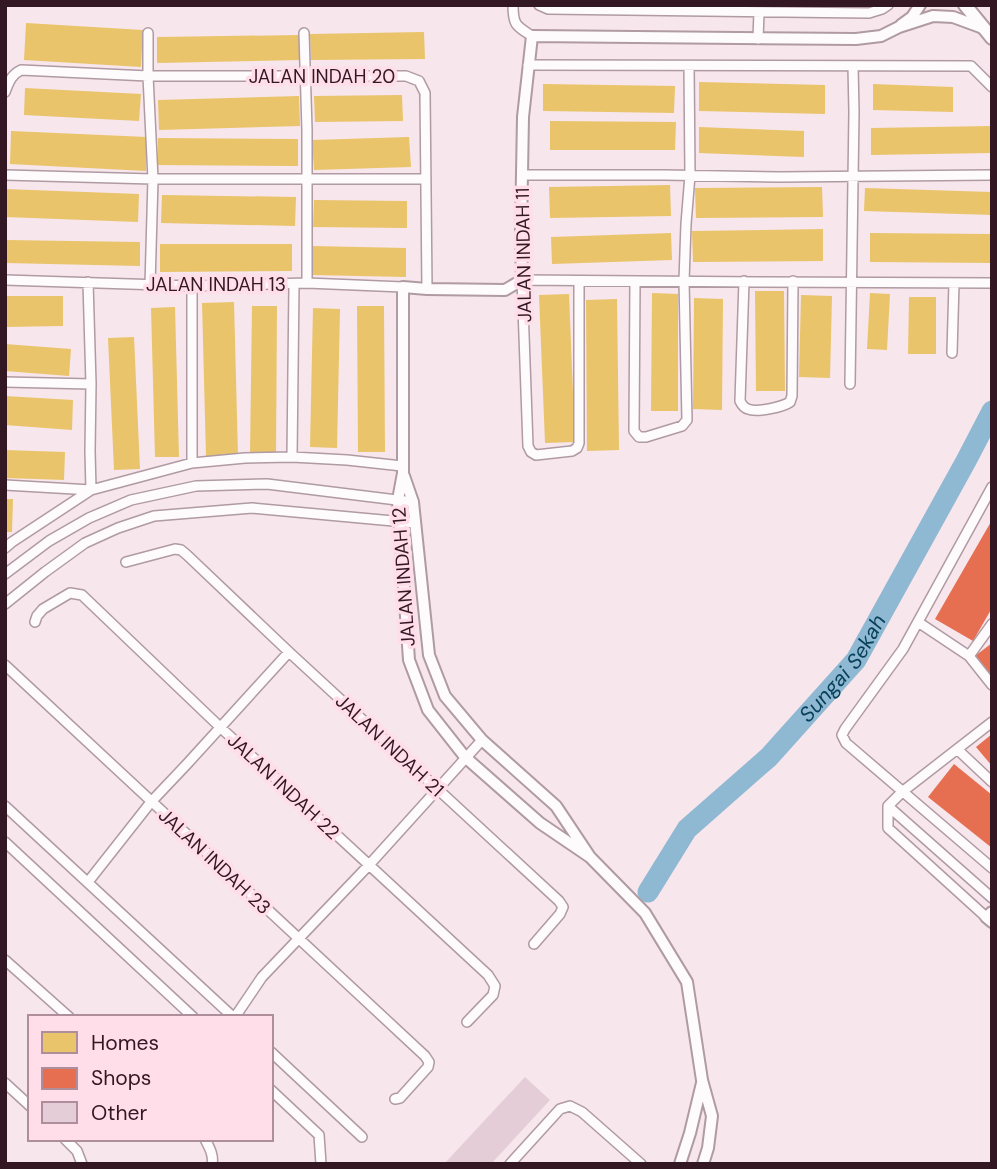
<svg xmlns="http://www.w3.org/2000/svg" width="997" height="1169" viewBox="0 0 997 1169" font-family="'DM Sans',sans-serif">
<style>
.homes{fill:#e9c46a}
.shops{fill:#e76f51}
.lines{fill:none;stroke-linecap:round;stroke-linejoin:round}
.river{stroke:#8fb8d3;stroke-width:21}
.building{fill:#e4cdd6}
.minor-casing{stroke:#b09aa3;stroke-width:12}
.tertiary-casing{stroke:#b09aa3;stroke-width:14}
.secondary-casing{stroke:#b09aa3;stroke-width:16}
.minor{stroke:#fefbfc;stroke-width:9}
.tertiary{stroke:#fefbfc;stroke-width:10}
.secondary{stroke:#fefbfc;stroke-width:12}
.labels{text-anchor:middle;stroke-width:7;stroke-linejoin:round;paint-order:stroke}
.street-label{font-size:19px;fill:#331723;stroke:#ffdee9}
.water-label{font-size:21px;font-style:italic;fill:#09415a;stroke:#ffdee9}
</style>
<rect width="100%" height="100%" fill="#f7e6ec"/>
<path class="homes" d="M26 23 143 30 141 67 24 60Z
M424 32 425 59 311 60 310 34Z
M299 35 300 60 157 63V37Z
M699 82 825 85V114L699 111Z
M543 84 675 86 674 113 543 111Z
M873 84 953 87V112L873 110Z
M25 88 141 94 139 121 24 115Z
M402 95 403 121 315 122 314 96Z
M299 96 300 126 159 130 158 100Z
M550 121 676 122 675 150H550Z
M991 126V153L871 155V128Z
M699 127 804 131V157L699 153Z
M11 131 147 137 146 171 10 164Z
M409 137 411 167 314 170 312 140Z
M158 138 298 139V166L158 165Z
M670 185 671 216 550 218 549 187Z
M822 187 823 217 696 218 695 188Z
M865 188 992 192V215L864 211Z
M5 189 139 194 138 222 5 217Z
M162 195 296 197 295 226 161 223Z
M314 200 407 201V228L313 227Z
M823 229V261L693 262 692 231Z
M671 233 672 260 552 264 551 237Z
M870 233 992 234V263L870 262Z
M5 240 140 242V266L5 263Z
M160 244H292V271L160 272Z
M312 246 406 248V277L311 275Z
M755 291H784L785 391H756Z
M652 293 678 294V411H651Z
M870 293 890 294 887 350 867 349Z
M569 294 575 442 545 443 539 295Z
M801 295 832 296 830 378 799 377Z
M5 296H63V326L5 327Z
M909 297H936V354H908Z
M694 298 723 299 722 410 693 409Z
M617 299 619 450 587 451 586 300Z
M234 302 238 456H206L202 303Z
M252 306H277L276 455 250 454Z
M357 306H384L385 452H358Z
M175 307 179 457H155L151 308Z
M313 308 340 309 337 448 310 447Z
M134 337 140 469 114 470 108 338Z
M5 344 71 349 69 376 5 371Z
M5 396 73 400 72 430 5 425Z
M5 450 65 452 64 480 5 478Z
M5 499H13L12 532H5Z"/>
<path class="shops" d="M992 520V608L973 641 935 619Z
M992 643V676L975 656Z
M992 734V766L976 747Z
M954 764 992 795V848L928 797Z"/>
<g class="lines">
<path class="river" id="s1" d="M648 892 687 829 769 757 856 660 966 461 992 411"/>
</g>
<path class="building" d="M525 1077 550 1100 491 1164H444Z"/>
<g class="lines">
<g class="minor-casing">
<path id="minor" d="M513 5C513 25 516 26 532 36
M539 5 548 9 869 13 882 9 888 5
M148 33V76L153 179 150 285
M304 33 307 130V283
M758 39 759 12
M528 65 971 66 992 87
M5 92C9 82 11 75 21 70L148 76H406L419 81 425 93 427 289
M5 175 153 179H425
M522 175H664L780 177 992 175
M5 280 192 286 307 283 403 287
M579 281V443L577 448 572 451 536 455 531 452 528 446 522 280C679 281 835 283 992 283
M635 281 634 431 639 437H646L682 426 687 420 684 281 686 224 690 175 689 66
M744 281 740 401C742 405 744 408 748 409 756 413 783 407 790 402L792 396 793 281
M88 282 91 384 90 451 91 490
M952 353 954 283
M5 382 91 384
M850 384 854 112 853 66
M292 457 294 284
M192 463V286
M5 485 91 490
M992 487 903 649 845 729 842 735 846 743 992 868
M5 548 12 542 91 490 192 463 245 458 292 457 347 460 402 466
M126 562 175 549 181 550 187 555 289 652 559 901 563 907 560 914 534 944
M5 574 49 541 89 518 131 500 196 486 267 484 413 502
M5 604 45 572 85 543 118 528 154 516 252 508 415 523
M35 622 37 616 43 609 70 593 82 595 220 727 488 975 495 986 493 995 467 1022
M918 622 969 656 992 685
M969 656 992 624
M5 665 425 1056 429 1062 428 1067 400 1098 395 1099
M957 749 992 782
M5 806 233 1017
M888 806V828L986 917
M888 806 992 898
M888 806 902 792 992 722
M5 842 193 1017
M88 882 151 802 187 764 289 652
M5 960 69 1017
M235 1017 262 977 369 865 482 740
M271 1052 362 1137
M5 1083 30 1106
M271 1090 319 1135 321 1164
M65 1139 77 1151 82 1164
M205 1139C209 1147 214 1155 212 1164
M510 1164 560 1109 570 1106 582 1112 641 1164"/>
</g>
<g class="tertiary-casing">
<path id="tertiary" d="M901 25 912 17 920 5
M404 476 413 502 429 655 445 696 482 740 556 806 590 857 645 913 687 982 702 1080 712 1116 708 1148 703 1164
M590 857 540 823 465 757 428 710 409 660 398 500 403 473V287L427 289 505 290 522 280 521 230 523 117 532 36 856 39 881 36 899 27 933 16 953 17 983 28
M992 912 986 917 992 922
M680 1164 690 1133 702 1083"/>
</g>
<g class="secondary-casing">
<path id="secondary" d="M965 5 992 38"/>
</g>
<use href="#minor" class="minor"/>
<use href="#tertiary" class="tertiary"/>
<use href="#secondary" class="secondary"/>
</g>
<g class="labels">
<g class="street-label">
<text x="322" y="83">JALAN INDAH 20</text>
<text transform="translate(523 255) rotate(-91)" y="7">JALAN INDAH 11</text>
<text x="216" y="291">JALAN INDAH 13</text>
<text transform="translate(403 577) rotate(-94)" y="7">JALAN INDAH 12</text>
<text transform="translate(390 745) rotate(43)" y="7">JALAN INDAH 21</text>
<text transform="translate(284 786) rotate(43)" y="7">JALAN INDAH 22</text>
<text transform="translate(215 861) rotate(43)" y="7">JALAN INDAH 23</text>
</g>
<g class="water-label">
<text dy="7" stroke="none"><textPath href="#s1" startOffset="299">Sungai Sekah</textPath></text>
</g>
</g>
<rect width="997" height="1169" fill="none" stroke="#331723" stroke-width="14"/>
<rect x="28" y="1015" width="245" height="126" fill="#ffdee9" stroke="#ad8e9a" stroke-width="2"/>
<rect x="42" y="1032" width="35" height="21" fill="#e9c46a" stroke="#ad8e9a" stroke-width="2"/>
<text x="91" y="1050" font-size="21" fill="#331723">Homes</text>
<rect x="42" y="1068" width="35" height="21" fill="#e76f51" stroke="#ad8e9a" stroke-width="2"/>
<text x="91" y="1085" font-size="21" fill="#331723">Shops</text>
<rect x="42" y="1102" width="35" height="21" fill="#e4cdd6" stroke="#ad8e9a" stroke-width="2"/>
<text x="91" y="1120" font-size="21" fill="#331723">Other</text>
</svg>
